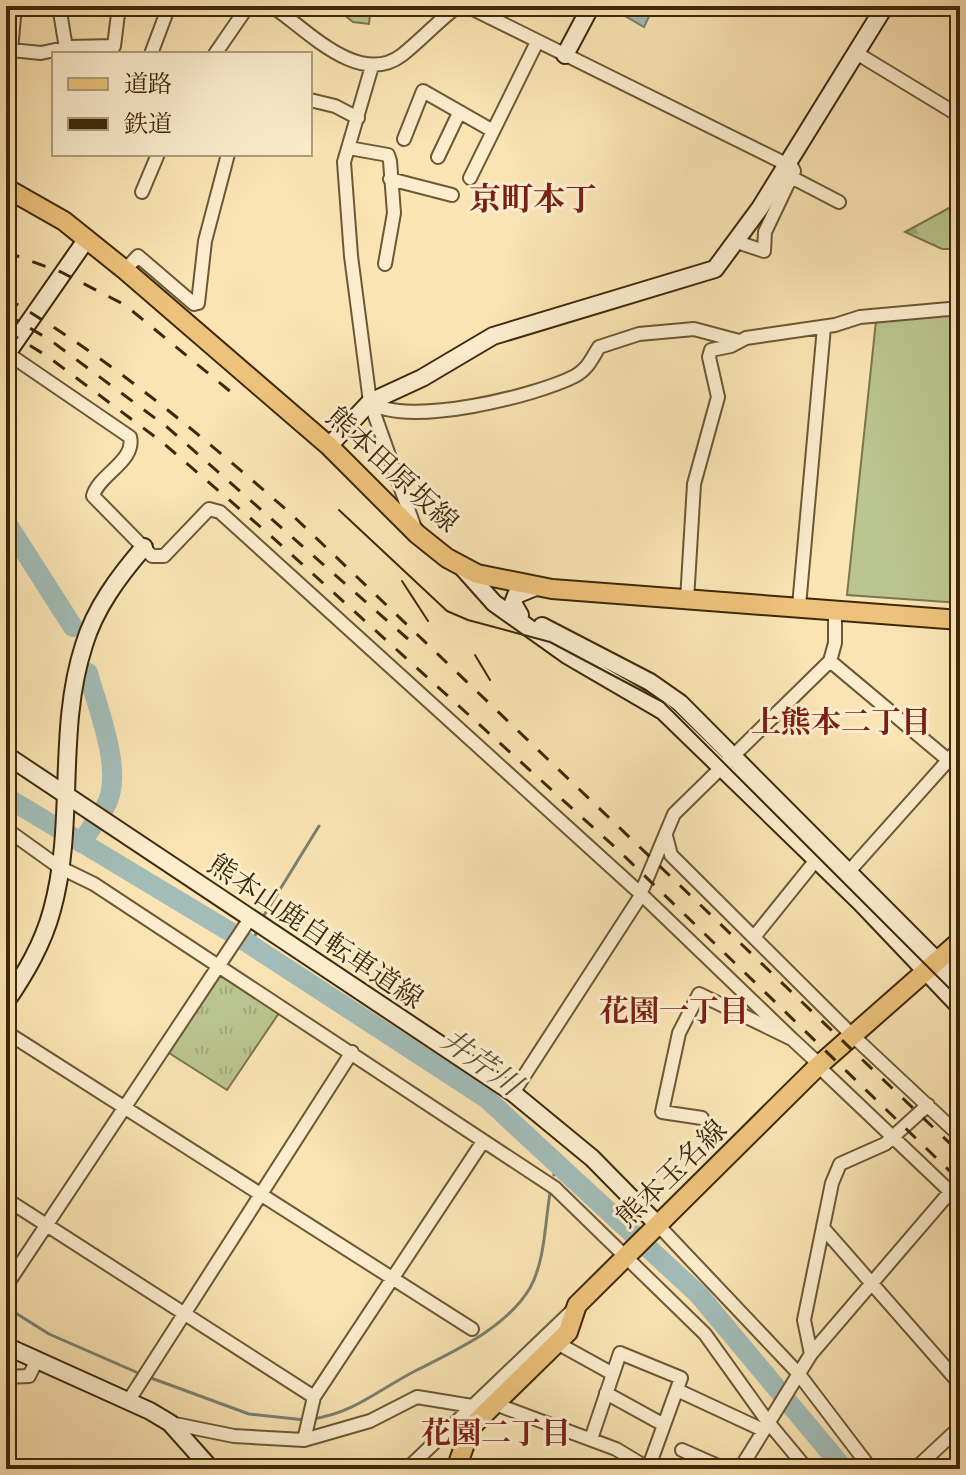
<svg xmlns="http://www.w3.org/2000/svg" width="966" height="1475" viewBox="0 0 966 1475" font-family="'IM FELL Double Pica','Noto Serif JP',serif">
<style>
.forest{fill:url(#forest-firs);stroke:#7c764c;stroke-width:2}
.park{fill:url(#park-tufts);stroke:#7c764c;stroke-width:2}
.pitch{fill:#bbc58f;stroke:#7c764c;stroke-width:2}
.water{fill:#a2bcb7;stroke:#7a8171;stroke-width:2}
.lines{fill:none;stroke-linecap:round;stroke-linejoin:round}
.stream{stroke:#7a8171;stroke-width:3}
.river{stroke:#a2bcb7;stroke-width:20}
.street-casing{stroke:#6d5734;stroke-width:16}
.secondary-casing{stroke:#3e2809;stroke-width:20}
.primary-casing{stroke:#3e2809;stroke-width:22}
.street{stroke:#fcedce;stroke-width:12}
.secondary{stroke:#fcedce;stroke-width:16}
.primary{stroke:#edc27a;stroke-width:18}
.tram{stroke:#3e2809;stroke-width:2}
.rail{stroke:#3e2809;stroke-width:3;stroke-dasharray:14 14;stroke-linecap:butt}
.labels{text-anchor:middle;stroke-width:6;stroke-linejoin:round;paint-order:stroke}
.street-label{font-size:28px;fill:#3e2809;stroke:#fcedce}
.neighbourhood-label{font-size:30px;font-weight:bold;fill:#7a1f14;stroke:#fcedce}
.water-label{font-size:30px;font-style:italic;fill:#5c543d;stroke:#fcedce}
.quarter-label{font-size:32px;font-weight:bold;fill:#7a1f14;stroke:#fcedce}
</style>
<defs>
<pattern id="forest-firs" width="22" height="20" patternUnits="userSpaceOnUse" patternTransform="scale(2)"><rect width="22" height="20" fill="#bbc58f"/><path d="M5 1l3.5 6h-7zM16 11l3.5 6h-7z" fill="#a2a97a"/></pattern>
<pattern id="park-tufts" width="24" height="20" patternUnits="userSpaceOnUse" patternTransform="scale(2)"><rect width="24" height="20" fill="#bbc58f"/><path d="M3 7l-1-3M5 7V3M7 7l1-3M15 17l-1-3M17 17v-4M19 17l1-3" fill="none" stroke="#a2a97a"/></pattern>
</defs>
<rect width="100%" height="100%" fill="#fae4b3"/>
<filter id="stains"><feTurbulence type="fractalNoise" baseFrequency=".0025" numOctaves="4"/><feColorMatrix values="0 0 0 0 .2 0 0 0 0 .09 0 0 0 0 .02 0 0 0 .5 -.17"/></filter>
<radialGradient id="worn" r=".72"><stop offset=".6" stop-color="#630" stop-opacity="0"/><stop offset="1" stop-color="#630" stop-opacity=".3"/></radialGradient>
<path class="forest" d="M960 202V249H942L905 232Z"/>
<path class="park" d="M219 975 279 1013 227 1090 169 1053Z"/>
<path class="pitch" d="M333 6H378L370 14 369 24 353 22Z
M960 314V603L847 595 876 321Z"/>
<path class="water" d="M608 6H654L644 27Z"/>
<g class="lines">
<path class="stream" d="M263 917 319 826
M251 946 258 928
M554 1175V1161
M6 1307 49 1334 136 1372
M151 1378 249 1414 305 1420
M312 1419C353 1414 381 1388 417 1370 456 1350 506 1328 530 1288 545 1261 545 1223 550 1193"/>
<path class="river" d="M6 522 73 627
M88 673C98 709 125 775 105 807
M6 797 237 936 486 1098 699 1295 844 1469
M81 843 96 821"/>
<g class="street-casing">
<path id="street" d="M15 6 11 50 41 53 69 47 114 46 119 6
M59 6 67 54
M272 6C305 28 359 88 402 55 421 40 438 21 458 6
M467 6 792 167 794 171 765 232 764 251 737 242
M151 54 169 6
M215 54 248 6
M858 54 960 116
M372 66 344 162 351 256 370 402 416 531
M310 100 335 106 358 118
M404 139 423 91 493 131
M349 148 388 155 390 161 394 213 385 264
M438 157 459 113
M791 177 839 202
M470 178 537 42
M390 179 452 195
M142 192 158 154
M125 270 138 256 194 304 198 303 205 241 228 154
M7 353 130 437C136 461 98 475 93 496L152 556H164L209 509 220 512 641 894 792 1039
M370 402C407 428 536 396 575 376 588 369 592 358 599 347L639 334 694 329 739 341
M687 600 694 484 718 397 709 357 711 350 731 346 746 338 835 325 860 317 960 308
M799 606 824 327
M835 611V643L830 661 960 770
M6 829 59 867 94 884 555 1188 705 1334 768 1422 807 1469
M666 836 671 855 852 1035 960 1136
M844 877 960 747
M754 937 820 855
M6 1032 472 1329
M818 1066 960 1201
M513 1093 638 900 674 814 830 661
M702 1118 662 1112 679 1033 699 994 792 1039 820 1065
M6 1199 314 1397
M658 1225 798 1373 871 1469
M824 1229 960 1384
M6 1286 249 920
M557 1343 613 1374
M811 1354 804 1320 832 1183 840 1164 885 1144 928 1105
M6 1377 29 1376 36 1362
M677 1390 763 1430
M606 1393 664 1425
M129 1400 352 1052
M495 1404 616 1449 649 1469
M170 1423 234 1436 304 1440 370 1421 417 1397 472 1406
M591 1439 620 1353 681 1378 648 1469
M304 1440 314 1397 482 1143
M682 1450 725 1469
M407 1469 575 1308
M740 1469 811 1354 950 1192
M915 1469 960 1427"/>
</g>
<g class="secondary-casing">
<path id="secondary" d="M565 55 591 6
M6 355 86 240
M329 446 370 402 422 378 493 336 715 269 760 208 885 6
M461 566 494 603 567 655 663 711 861 903 960 1007
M520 615 513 603 516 595 538 586
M542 626 650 682 680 703 960 984
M6 755 513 1093 592 1158 658 1225
M6 1002C25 974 43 944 52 910 76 824 56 731 84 645 95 608 119 576 144 547
M6 1346 150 1411 170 1423 211 1469"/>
</g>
<g class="primary-casing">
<path id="primary" d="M6 188 64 221 125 270 329 446 417 534 447 558 477 574 552 589 960 620
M456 1469 471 1427 568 1332 577 1305 818 1066 960 941"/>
</g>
<use href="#street" class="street"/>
<use href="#secondary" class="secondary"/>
<use href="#primary" class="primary"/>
<path class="tram" d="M339 510 447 611 468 620 550 642 663 702 960 999
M402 581 428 621
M475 655 490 680"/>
<path class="rail" d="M6 252 61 272 125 305 237 397
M6 298C110 358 199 434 289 512L960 1153
M6 314 50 340 167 427 408 639
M6 331 47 356 162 442 271 536 617 849 960 1181"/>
</g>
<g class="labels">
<g class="street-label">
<text transform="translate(393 469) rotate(43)" y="10">熊本田原坂線</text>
<text transform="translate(316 931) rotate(34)" y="10">熊本山鹿自転車道線</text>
<text transform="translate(671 1173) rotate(-44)" y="10">熊本玉名線</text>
</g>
<g class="neighbourhood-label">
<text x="841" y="732">上熊本二丁目</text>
<text x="674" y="1021">花園一丁目</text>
<text x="496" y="1443">花園二丁目</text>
</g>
<g class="water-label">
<text transform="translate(481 1062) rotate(36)" y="10">井芹川</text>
</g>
<g class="quarter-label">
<text x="533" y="210">京町本丁</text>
</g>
</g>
<rect width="966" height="1475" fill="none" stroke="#fae4b3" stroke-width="32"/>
<rect x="8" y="8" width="950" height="1459" fill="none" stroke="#3e2809" stroke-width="4"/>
<rect x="16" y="16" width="934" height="1443" fill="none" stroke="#3e2809" stroke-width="2"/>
<rect x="52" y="52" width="260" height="104" fill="#fcedce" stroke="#b09e7f" stroke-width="2"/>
<rect x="68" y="78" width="40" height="12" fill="#edc27a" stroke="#b09e7f" stroke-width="2"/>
<text x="124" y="92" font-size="24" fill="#3e2809">道路</text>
<rect x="68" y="118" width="40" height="12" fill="#3e2809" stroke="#b09e7f" stroke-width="2"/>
<text x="124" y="132" font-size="24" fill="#3e2809">鉄道</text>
<rect width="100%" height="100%" filter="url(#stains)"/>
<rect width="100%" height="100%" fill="url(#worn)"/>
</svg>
